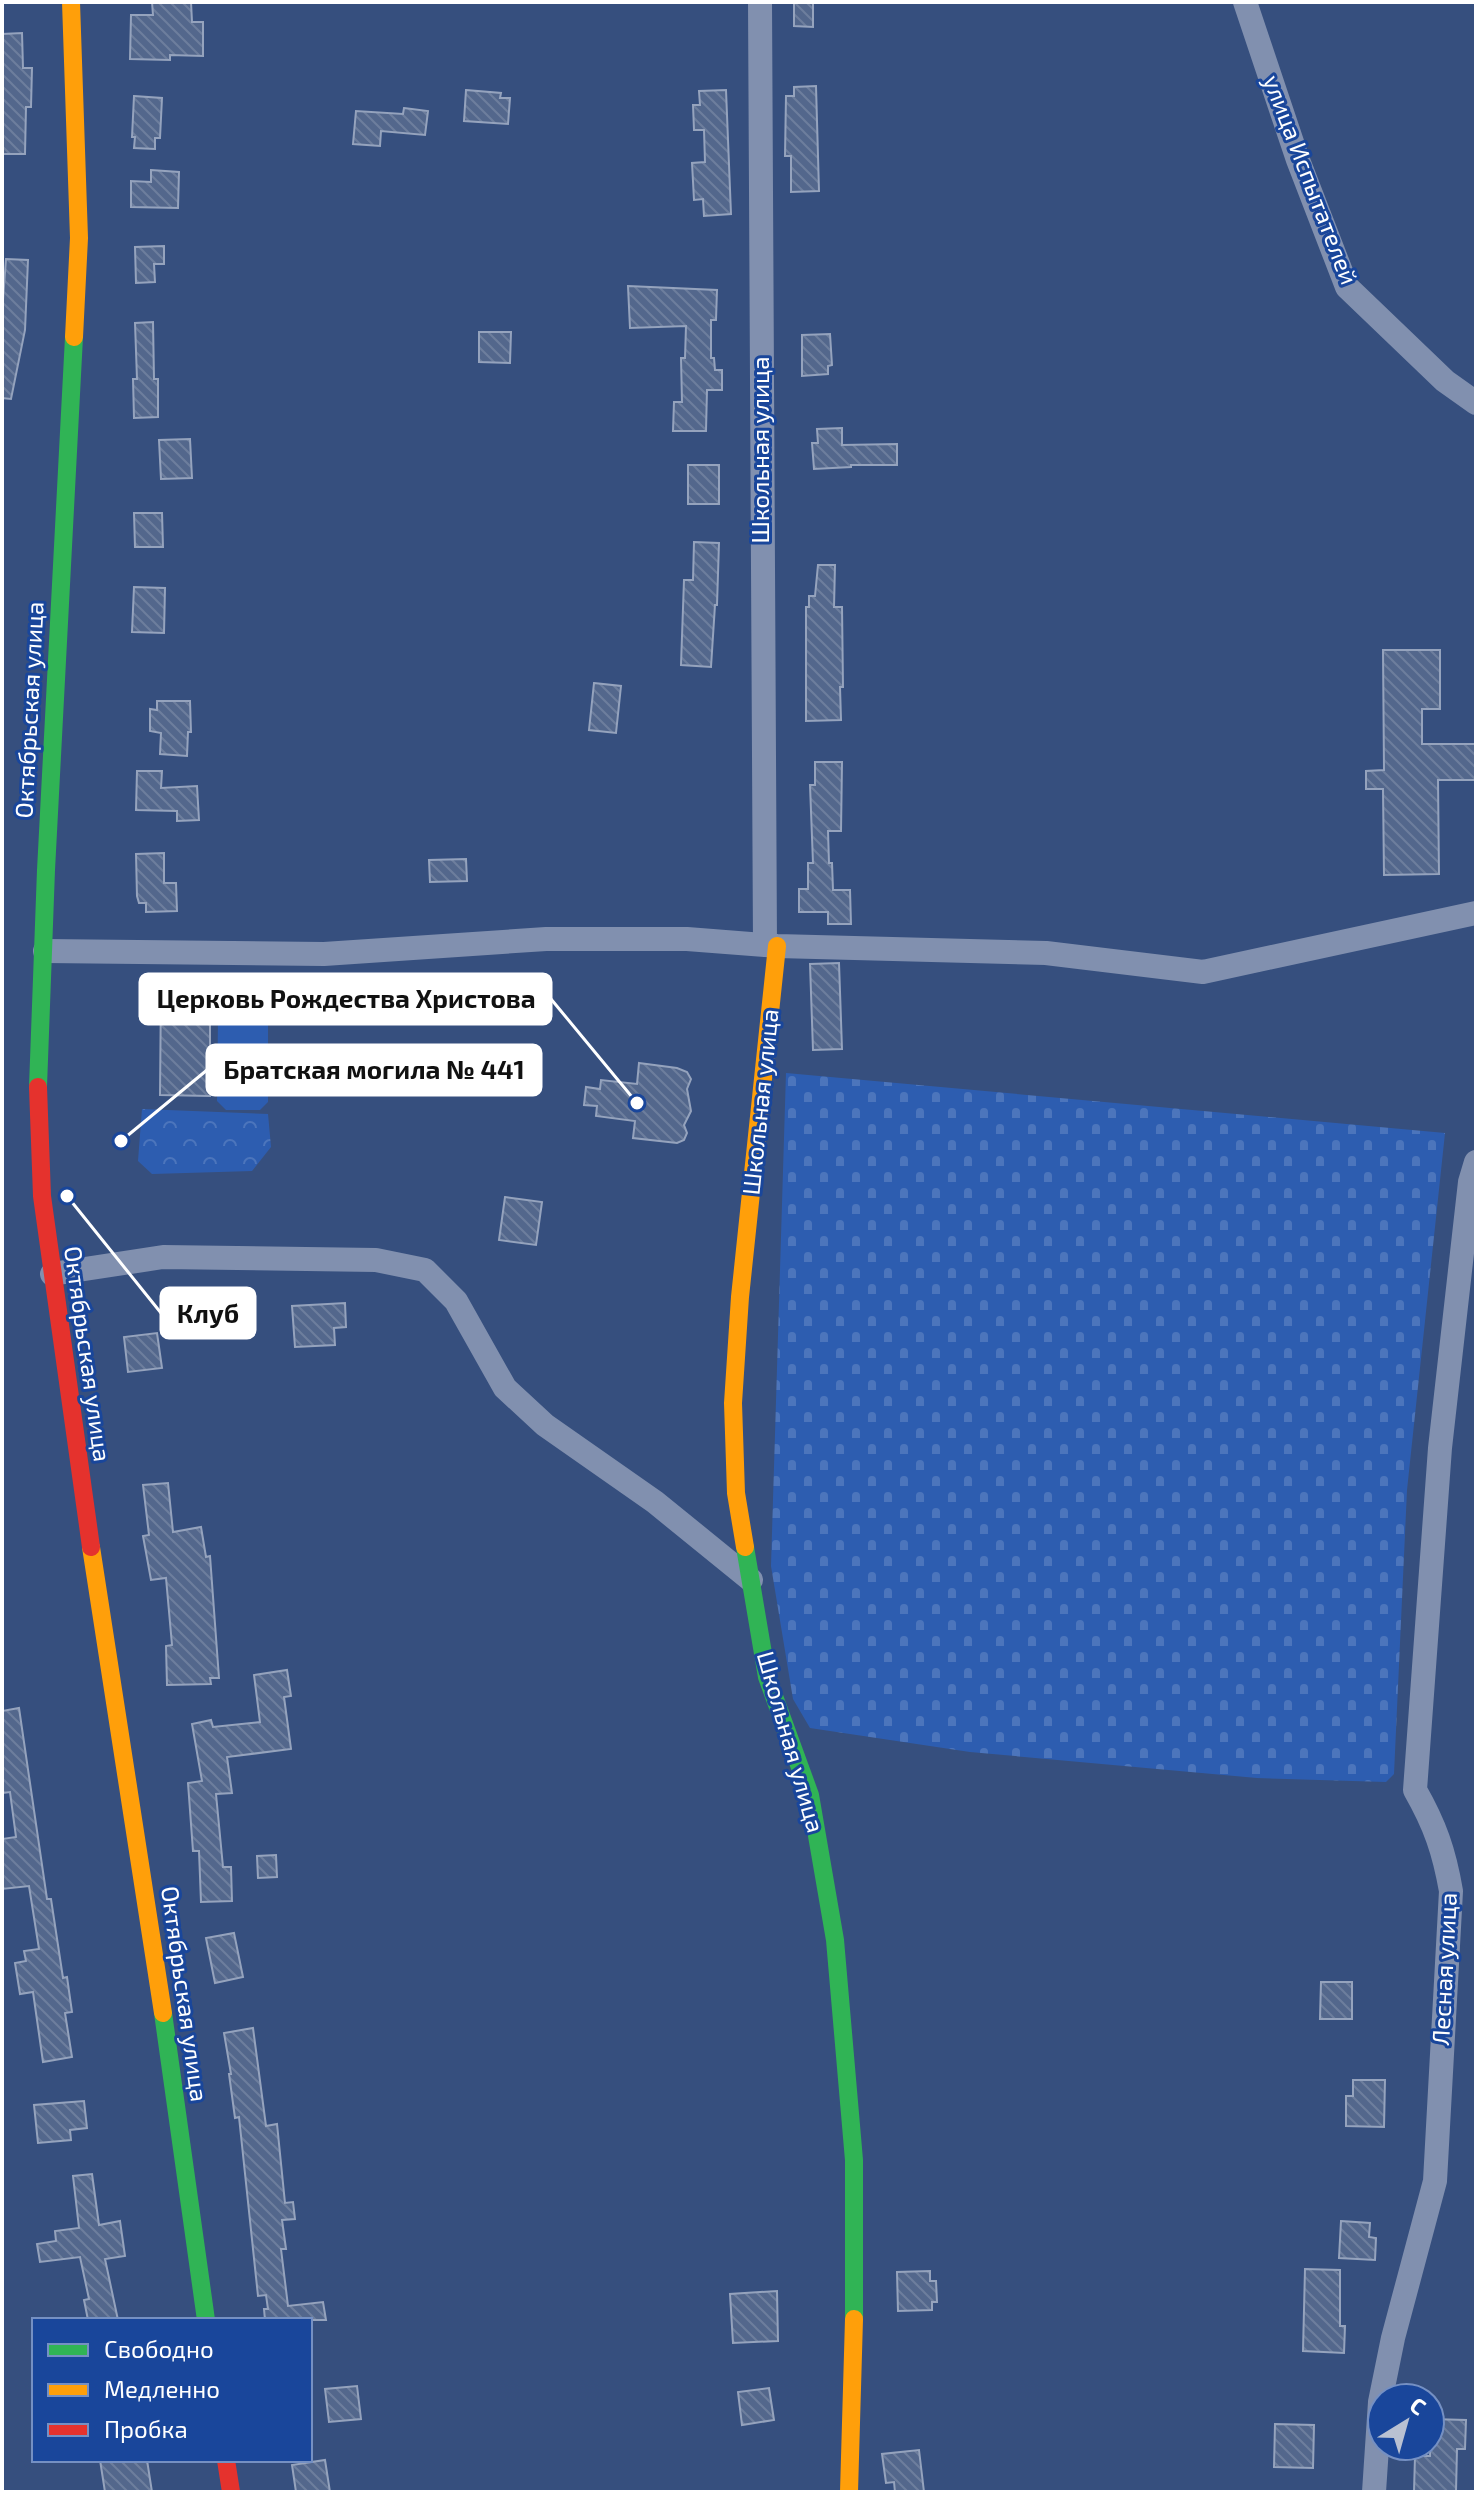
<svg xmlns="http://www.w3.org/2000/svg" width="1478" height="2494" viewBox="0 0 1478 2494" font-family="'Exo 2',sans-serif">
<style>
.cemetery{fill:url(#cemetery-stones)}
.park{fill:url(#park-crowns)}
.garden{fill:#2d5db0}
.building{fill:url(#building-back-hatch);stroke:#95a3bd;stroke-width:2}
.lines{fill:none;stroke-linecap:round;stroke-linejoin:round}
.street{stroke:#8190af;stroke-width:24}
.fast{stroke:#30b455;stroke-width:18}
.slow{stroke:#ff9f0a;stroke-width:18}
.jam{stroke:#e5322d;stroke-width:18}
.labels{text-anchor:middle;stroke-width:6;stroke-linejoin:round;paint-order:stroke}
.street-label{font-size:24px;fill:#fff;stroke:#19469b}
.leader{fill:none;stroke:#fff;stroke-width:3}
.callout-dot{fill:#fff;stroke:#19469b;stroke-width:3}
.callout{fill:#fff;stroke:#fff;stroke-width:3}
.callout-label{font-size:26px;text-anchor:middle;font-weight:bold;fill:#111}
</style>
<defs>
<pattern id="cemetery-stones" width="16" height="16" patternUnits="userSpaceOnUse" patternTransform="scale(2)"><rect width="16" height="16" fill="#2d5db0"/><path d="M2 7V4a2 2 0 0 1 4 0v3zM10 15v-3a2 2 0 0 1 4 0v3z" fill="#4c75bc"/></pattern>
<pattern id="park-crowns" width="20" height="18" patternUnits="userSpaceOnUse" patternTransform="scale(2)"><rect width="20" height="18" fill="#2d5db0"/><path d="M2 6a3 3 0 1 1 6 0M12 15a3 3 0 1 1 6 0" fill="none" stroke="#4c75bc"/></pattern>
<pattern id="building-back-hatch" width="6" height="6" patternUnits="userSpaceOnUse" patternTransform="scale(2)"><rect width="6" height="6" fill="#53678c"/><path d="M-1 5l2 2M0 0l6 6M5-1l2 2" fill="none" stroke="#6d7e9d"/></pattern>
</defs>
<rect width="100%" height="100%" fill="#364f7e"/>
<path class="cemetery" d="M786 1073 1445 1133 1407 1490 1394 1774 1386 1782 1257 1778 970 1752 810 1728 793 1699 771 1566Z"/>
<path class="park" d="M142 1109 268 1114 271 1147 252 1171 152 1174 138 1161Z"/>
<path class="garden" d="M224 1012H261L268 1018V1102L260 1110H226L217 1101 218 1019Z"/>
<path class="building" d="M152 2H191L192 22H203V56L170 55V60L130 59 131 15H153Z
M794 2H813V27L794 26Z
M22 33 23 68H32L31 107H26L25 154H2V34Z
M816 86 819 191 791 192V156H785L786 96H794V87Z
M466 90 501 93 500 98H510L508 124 464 121Z
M726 90 731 214 704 216 703 199 694 200 692 163 705 162 704 130H694L693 105H700L699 91Z
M134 96 162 98 160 138H155V149L134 148 135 137H132Z
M404 108 428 111 425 135 381 131 380 146 353 144 356 111 403 114Z
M151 170 179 172 178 208 131 207V181L151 182Z
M164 246V264H154L155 282 136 283 135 247Z
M6 259 28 260 25 330 11 399 2 398V313Z
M628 286 717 290 716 320H711V358H714L715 370H722V390H707L706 431H673L674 402H682L681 358H685L686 326 630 328Z
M153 322 154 379H158V417L134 418 133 379H137L135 323Z
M479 332H511L510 363 479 362Z
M830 334 832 365 828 366V374L802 376V335Z
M842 428V445L897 444V465H851V467L814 469 812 443H818L817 429Z
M190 439 192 478 161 479 159 440Z
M688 465H719V504H688Z
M134 513H162L163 547H135Z
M694 542 719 543 717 605H715L711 667 681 665 684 580H693Z
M818 565H835L834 607H842L843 687H840L841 720 806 721V607H809V596H815Z
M134 587 165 588 164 633 132 632Z
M1383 650H1440V709H1422V744H1476V780H1438L1439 874 1384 875 1383 789H1366V771L1384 770Z
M594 683 621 686 616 733 589 730Z
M157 701H190L191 732H188L187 756 160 754 161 733 150 731V709L157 710Z
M815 762H842L841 831H828L829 863H832L833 890H850L851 924H828V912H799V889H808V863H813L810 785H815Z
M137 771H162L161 788 197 786 199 820 177 821V811L136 810Z
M164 853V883H176L177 911 146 912V903H139L137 896 136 854Z
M466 859 467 881 430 882 429 860Z
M839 963 842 1049 813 1050 810 964Z
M161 986 210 987V1096L160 1095Z
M639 1063 677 1068 687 1072 691 1079 687 1089 691 1111 684 1125 687 1133 684 1140 677 1143 633 1138 635 1121 596 1116 597 1106 584 1105 586 1087 600 1089 601 1080 637 1084Z
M505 1197 542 1202 536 1245 499 1240Z
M345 1303 346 1327 334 1328 335 1345 295 1347 292 1306Z
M157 1333 162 1368 128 1372 124 1337Z
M168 1483 173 1532 201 1527 206 1557 210 1556 219 1678H210L211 1684 167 1685 166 1646 172 1645 166 1578 151 1580 143 1536 149 1535 143 1485Z
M287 1670 291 1696 284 1697 291 1749 227 1757 232 1793 216 1794 223 1867H231L232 1901 201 1902 199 1851H193L188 1783 202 1781 192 1724 211 1720 213 1727 260 1722 254 1675Z
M19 1708 47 1899H51L63 1978 67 1977 72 2012 65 2013 72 2057 43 2062 33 1992 20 1994 15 1963 26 1961 24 1951 39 1949 29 1886 2 1889V1839L16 1837 10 1792 2 1793V1711Z
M276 1855 277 1877 258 1878 257 1856Z
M234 1933 243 1977 215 1983 206 1938Z
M1321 1982H1352V2019H1320Z
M253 2028 266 2126 277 2124 285 2203 293 2202 295 2219 282 2220 286 2249H281L288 2306 323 2302 326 2320H265L264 2309H268L266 2295 258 2296 239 2117 235 2118 229 2074H231L224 2033Z
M1353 2080H1385L1384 2127 1346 2126V2096H1353Z
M84 2101 87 2128 70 2130 71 2140 38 2143 34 2105Z
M92 2174 99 2225 120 2221 125 2256 105 2259 118 2320H88L84 2300 89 2299 80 2257 40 2262 37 2244 56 2241 55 2231 79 2228 73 2176Z
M1341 2221 1370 2223 1369 2237 1376 2238 1375 2260 1339 2258Z
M1305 2269 1340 2270V2326H1345L1344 2353 1303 2351Z
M930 2271V2281H936L937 2302H932V2310L898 2311 897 2272Z
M777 2291 778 2341 733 2343 730 2294Z
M357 2386 361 2419 329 2422 325 2389Z
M769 2388 774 2420 742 2425 738 2392Z
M1431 2419 1466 2420 1465 2449H1457L1456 2492H1414L1415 2456H1430Z
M1275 2424 1314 2425 1313 2468 1274 2467Z
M919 2450 924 2492H895L894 2482 886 2483 882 2454Z
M100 2460H147L152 2492H105Z
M325 2460 330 2492H296L292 2465Z"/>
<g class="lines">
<path class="street" d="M760 2 765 945
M1245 2 1298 160 1347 287 1445 381 1476 403
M45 951 324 954 546 939H687L777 946 1046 953 1203 972 1476 913
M52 1274 163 1257 376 1260 425 1270 456 1301 505 1388 545 1425 655 1502 751 1580
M1374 2492 1380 2402 1393 2338 1435 2181 1451 1891C1444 1851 1435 1825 1415 1790L1440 1448 1470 1182 1476 1162"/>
<path class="fast" d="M38 1087 46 870 74 337
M745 1547 767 1677 810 1795 835 1940 854 2160V2319
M163 2013 206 2320"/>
<path class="slow" d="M71 2 79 238 74 337
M91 1547 163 2013
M745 1547 736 1493 733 1403 740 1297 777 946
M849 2492 854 2319"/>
<path class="jam" d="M38 1087 42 1196 91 1547
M226 2460 231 2492"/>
</g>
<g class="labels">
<g class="street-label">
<text transform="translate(1310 180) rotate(69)" y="8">улица Испытателей</text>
<text transform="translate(761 450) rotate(-90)" y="8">Школьная улица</text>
<text transform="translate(30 710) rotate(-87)" y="8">Октябрьская улица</text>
<text transform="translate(761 1102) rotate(-84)" y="8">Школьная улица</text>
<text transform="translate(87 1354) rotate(82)" y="8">Октябрьская улица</text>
<text transform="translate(790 1742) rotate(74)" y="8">Школьная улица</text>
<text transform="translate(1445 1969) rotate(-87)" y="8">Лесная улица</text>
<text transform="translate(184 1994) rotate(82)" y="8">Октябрьская улица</text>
</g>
</g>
<path class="leader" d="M637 1103L551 999M121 1141L207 1070M67 1196L161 1313"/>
<g class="callout-dot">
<circle cx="637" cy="1103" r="8"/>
<circle cx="121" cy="1141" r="8"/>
<circle cx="67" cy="1196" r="8"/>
</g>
<g class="callout">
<rect x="140" y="974" width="411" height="50" rx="8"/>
<rect x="207" y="1045" width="334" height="50" rx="8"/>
<rect x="161" y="1288" width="94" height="50" rx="8"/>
</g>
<g class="callout-label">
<text x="346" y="1008">Церковь Рождества Христова</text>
<text x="374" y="1079">Братская могила № 441</text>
<text x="208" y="1323">Клуб</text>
</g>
<rect width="1478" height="2494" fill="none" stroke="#ffffff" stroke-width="8"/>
<rect x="32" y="2318" width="280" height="144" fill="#19469b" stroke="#7590c3" stroke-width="2"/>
<rect x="48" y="2344" width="40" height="12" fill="#30b455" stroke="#7590c3" stroke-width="2"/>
<text x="104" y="2358" font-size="24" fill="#ffffff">Свободно</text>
<rect x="48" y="2384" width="40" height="12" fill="#ff9f0a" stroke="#7590c3" stroke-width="2"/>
<text x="104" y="2398" font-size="24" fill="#ffffff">Медленно</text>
<rect x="48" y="2424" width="40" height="12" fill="#e5322d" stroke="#7590c3" stroke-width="2"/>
<text x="104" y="2438" font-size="24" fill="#ffffff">Пробка</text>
<g transform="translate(1406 2422) rotate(37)"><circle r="38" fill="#19469b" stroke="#7590c3" stroke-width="2"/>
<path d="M0-6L14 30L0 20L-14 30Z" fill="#b9c1d2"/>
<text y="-12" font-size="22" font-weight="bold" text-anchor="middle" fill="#ffffff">С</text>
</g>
</svg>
